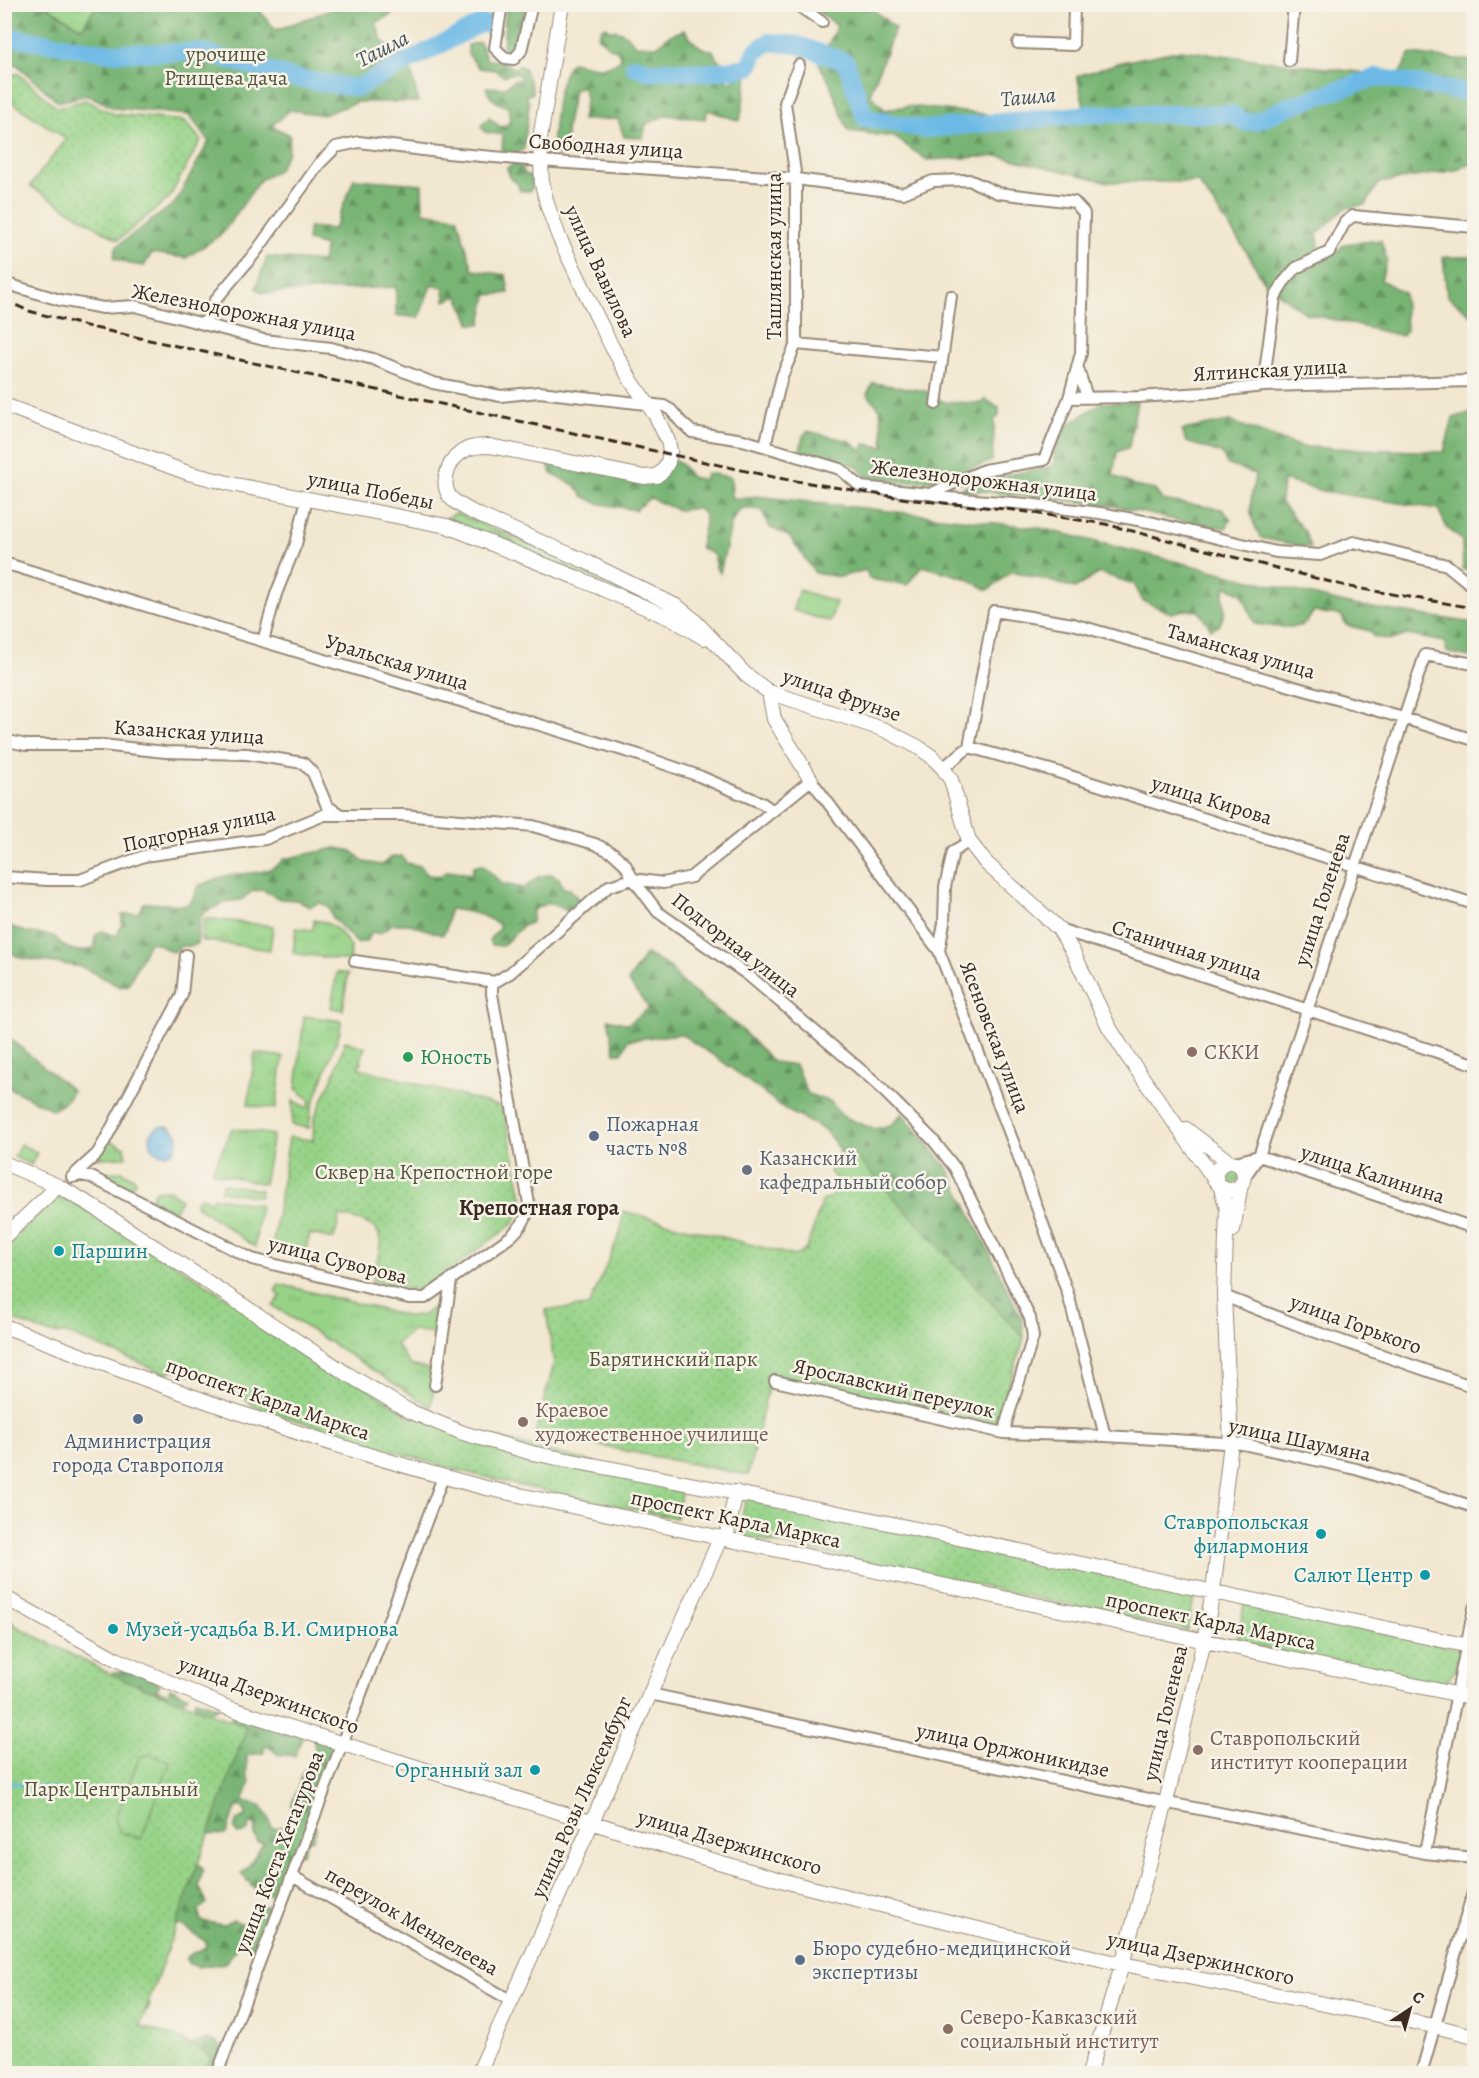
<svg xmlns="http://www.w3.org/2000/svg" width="1479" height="2078" viewBox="0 0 1479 2078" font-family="Alegreya,serif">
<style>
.grass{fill:url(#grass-tufts);stroke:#687e52;stroke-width:1.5}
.forest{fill:url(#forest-firs);stroke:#5a7049;stroke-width:1.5}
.park{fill:url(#park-dots);stroke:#687e52;stroke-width:1.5}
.pitch{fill:#96d387;stroke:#687e52;stroke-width:1.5}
.water{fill:url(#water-ripples);stroke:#547282;stroke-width:1.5}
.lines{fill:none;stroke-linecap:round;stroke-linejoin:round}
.stream{stroke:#6cb9e6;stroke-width:3}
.river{stroke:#6cb9e6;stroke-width:18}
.street-casing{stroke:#968877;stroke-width:14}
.secondary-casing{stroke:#968877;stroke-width:16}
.street{stroke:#fff;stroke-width:10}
.secondary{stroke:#fff;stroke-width:14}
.rail{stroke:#3b2a1e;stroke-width:3;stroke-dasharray:9 4.5;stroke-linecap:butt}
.education-dot{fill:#8d6e63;stroke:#f7f3e8;stroke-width:2}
.leisure-dot{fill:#2e9e5b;stroke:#f7f3e8;stroke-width:2}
.service-dot{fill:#5c6f8a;stroke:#f7f3e8;stroke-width:2}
.worship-dot{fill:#6b7280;stroke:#f7f3e8;stroke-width:2}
.culture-dot{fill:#0f9aa8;stroke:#f7f3e8;stroke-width:2}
.labels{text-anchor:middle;stroke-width:5;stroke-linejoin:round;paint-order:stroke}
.park-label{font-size:21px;fill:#525438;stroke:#f7f3e8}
.street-label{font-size:21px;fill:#3b2a1e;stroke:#f7f3e8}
.education-label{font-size:21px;fill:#785e54;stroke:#f7f3e8;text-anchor:start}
.leisure-label{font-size:21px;fill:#27864d;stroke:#f7f3e8;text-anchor:start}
.service-label{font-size:21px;fill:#4e5e75;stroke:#f7f3e8;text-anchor:start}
.worship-label{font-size:21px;fill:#5b616d;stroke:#f7f3e8;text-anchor:start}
.culture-label{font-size:21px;fill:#0d838f;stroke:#f7f3e8;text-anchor:end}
.water-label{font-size:22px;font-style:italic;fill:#4a555a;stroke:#f7f3e8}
.neighbourhood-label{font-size:22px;font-weight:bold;fill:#3b2a1e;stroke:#f7f3e8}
</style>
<defs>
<pattern id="grass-tufts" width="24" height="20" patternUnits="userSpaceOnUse" patternTransform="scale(1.5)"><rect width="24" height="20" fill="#96d387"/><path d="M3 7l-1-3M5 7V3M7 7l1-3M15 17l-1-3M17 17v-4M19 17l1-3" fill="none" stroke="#82b574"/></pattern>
<pattern id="forest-firs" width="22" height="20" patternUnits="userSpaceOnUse" patternTransform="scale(1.5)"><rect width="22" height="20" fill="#78b574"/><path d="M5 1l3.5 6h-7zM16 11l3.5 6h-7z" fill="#64935f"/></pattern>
<pattern id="park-dots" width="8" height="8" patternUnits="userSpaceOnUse" patternTransform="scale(1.5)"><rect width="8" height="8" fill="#96d387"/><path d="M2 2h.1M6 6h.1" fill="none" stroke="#82b574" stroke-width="1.8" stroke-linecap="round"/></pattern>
<pattern id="water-ripples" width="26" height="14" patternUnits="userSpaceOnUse" patternTransform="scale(1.5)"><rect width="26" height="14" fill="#6cb9e6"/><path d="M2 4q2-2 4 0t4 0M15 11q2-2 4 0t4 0" fill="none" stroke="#5a97ba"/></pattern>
</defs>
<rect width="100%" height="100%" fill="#f7f3e8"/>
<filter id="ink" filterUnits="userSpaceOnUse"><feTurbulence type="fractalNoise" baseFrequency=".0167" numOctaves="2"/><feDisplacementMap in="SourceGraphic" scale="12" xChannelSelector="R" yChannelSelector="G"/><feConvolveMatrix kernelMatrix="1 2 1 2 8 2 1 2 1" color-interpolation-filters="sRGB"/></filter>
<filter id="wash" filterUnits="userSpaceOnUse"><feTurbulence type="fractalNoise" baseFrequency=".008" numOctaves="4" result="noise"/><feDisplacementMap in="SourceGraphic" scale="24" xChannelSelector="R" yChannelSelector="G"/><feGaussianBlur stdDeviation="1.35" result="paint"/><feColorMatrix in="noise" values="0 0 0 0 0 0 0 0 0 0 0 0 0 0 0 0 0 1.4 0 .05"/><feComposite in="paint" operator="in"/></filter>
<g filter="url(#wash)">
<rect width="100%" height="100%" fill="#f2e7d0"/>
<path class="grass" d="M44 5H97L82 28Z
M456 513 585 568 679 614 678 617 445 519Z
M204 918 273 926 270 950 201 940Z
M314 920C335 923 340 931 351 947L350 961 293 953 296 928 313 930Z
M337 972 348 974 343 1010 331 1008Z
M304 1016 341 1021 340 1031 311 1110 309 1128 292 1125 293 1100 305 1107H308L310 1102 308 1098 296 1089Z
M255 1053 283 1057 276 1109 248 1105Z
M232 1128 273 1135 264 1184 212 1172Z
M108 1140 125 1147 126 1157 98 1158Z
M20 1144 37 1152 31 1165 14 1157Z
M1220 1175a10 10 0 1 1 20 0a10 10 0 1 1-20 0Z
M122 1171 136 1180 131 1189 103 1176 104 1173Z
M223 1184 261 1190 260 1197 220 1191Z
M155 1190H169L181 1199 174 1212 151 1200Z
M200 1197 206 1198 210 1203 213 1197 260 1205 255 1247 197 1206 196 1202Z
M279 1284 411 1317 423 1315 446 1297 439 1335 413 1330 396 1344 410 1365 437 1371 431 1407 273 1306 281 1296 275 1292Z"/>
<path class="forest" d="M11 5H44L82 28 97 5H255L276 30 344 5H408L376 23 382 41 401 54 412 73 418 102H357L323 115 290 110 272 126 290 135 288 152 278 170 260 180 222 234 186 258 152 253 144 266 130 264 114 258 116 247 175 203 209 141 189 115 114 108 88 95 58 102 16 64 5 70 8 101 5 103V7Z
M506 5H528L521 41 512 54 506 53 503 49Z
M809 5H868L895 28 870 94 885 110 908 106 1039 120 1087 119 1077 76 1122 62 1181 50 1398 77 1410 54 1474 61V163L1456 170 1379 183 1366 204 1344 209 1317 234 1322 263 1345 244 1381 240 1387 260 1381 280 1404 293 1406 330 1402 336 1305 313 1265 284 1248 254 1198 182H1108L999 156 927 160 894 137 848 131 830 84 819 64 837 26Z
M606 26 608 30C622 28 627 36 636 45L657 46 670 35 685 30C691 40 701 51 713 50L716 58 722 63 720 73 725 81H733L739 69 747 78 740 121 708 110 705 119 666 115 646 124 643 138 624 137 618 119 582 120 586 97 582 86 574 90 566 129 567 147 560 156 553 153 552 146C555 120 555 84 571 62 593 65 602 73 621 59L618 51 607 46 598 36 602 28Z
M480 42 487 60 503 61 515 69 518 65 524 68 532 88V94L526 95 529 103 524 149 516 153 502 151 503 135 485 132 481 126 489 117 500 127 507 125 510 120 508 106C497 104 489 98 486 87L504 88 514 80H522L518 74H509L504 76 495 70 479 68 468 54V45Z
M515 163 521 164 525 174 531 177 532 188 530 191H520L517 182 511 180 507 168Z
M354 179 422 184 423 212 457 217 473 270 506 275 509 293 487 295 481 324H471L458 296 445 301 444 288 431 285 419 318 396 315V287L263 293 256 288 267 257 322 262 325 246 307 241 309 227 334 229Z
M1443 257H1474V317L1447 296Z
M873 383 925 391 944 402 982 403 985 399 999 408V416L995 419 992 461 941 480 905 482 864 476 857 466 800 452 803 436 807 431 850 441 862 451 865 444 884 447 880 409 867 394Z
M1137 401 1129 447 1117 452 1113 475 1134 486 1155 490 1162 500 1222 509 1231 519 1226 528 1197 525 1114 506 982 491 962 492 961 488 984 479 1054 466V451L1062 429 1101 403Z
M1474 406V571L1463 570 1462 540 1447 528 1438 509 1322 491 1283 480 1281 503 1305 532 1311 548 1261 538C1245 510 1251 504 1255 474L1228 465 1221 453 1186 442 1182 430 1229 421 1302 447 1444 452 1453 418 1472 412Z
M674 460 681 464 691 477 704 480 706 473 731 477 732 498 739 499 756 496 1040 528 1353 605 1474 623V651L1469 657 1447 652 1444 642 1407 635 1392 640 1374 637 1370 631 1346 625 1341 615 1313 612C1310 617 1308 621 1304 624 1293 630 1267 626 1255 624L1242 594 1227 586 1223 595 1225 612 1219 626 1211 629 1199 611 1184 610 1171 613 1143 601 1134 584 1100 573 1075 588 1012 571 988 590 966 578 922 566 907 585 869 579 866 570 840 577 815 573 790 537 769 527 762 510 741 508 732 521 720 573 716 568 713 554 700 548 705 522 704 514 697 508 678 510 650 498 635 510 597 503 583 496 575 485 551 474 548 463 644 480Z
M336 848 352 851 364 862 382 865 392 857 402 856 406 863 420 866 428 875 440 876 447 871 472 874 473 866 483 865 502 884 524 888 538 877 551 874 559 878 563 888 570 889 580 901 567 910 548 903 533 910 532 922 523 926 502 946 491 945 489 940 499 929V924L479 914 451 909 449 911 446 930 442 935 410 924H392L379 934 373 932 366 941 357 943 333 918 328 906 320 903 309 907 297 900 280 899 263 890 253 891 241 900 225 902 207 911 200 917 197 944 193 946H182L173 952C164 949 159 942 149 942L128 985 120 987 82 967 21 958 5 950V920V924L25 932 54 936C65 950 78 955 95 948V936L102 931 117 936 122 923V915L139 913 144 903 186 905 192 900 198 886C207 883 216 879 225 876 246 871 269 877 284 859Z
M646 954 671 968 682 983 740 1028 773 1062 795 1065 808 1094 831 1102 842 1116 873 1129 891 1126 902 1113 949 1170 1022 1319 1024 1338 1007 1391 852 1158 840 1150 825 1130 788 1111 719 1059 681 1034 628 1040 622 1053H615L608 1019 628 1024 649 1008 628 981Z
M4 1034 73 1091 65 1102 53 1110 5 1086Z
M5 1621 14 1623 16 1627 110 1677 113 1672 127 1671 132 1674 138 1671 160 1684 156 1690 168 1694 170 1688 188 1696 181 1703 193 1707 195 1700 219 1707 211 1711 209 1716 228 1724 233 1715 259 1721 263 1727 270 1724 299 1732 302 1738 295 1756 277 1754 269 1746H264V1753L247 1755V1774L250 1782 243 1802H250L262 1807C266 1816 270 1817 272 1828L282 1827 291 1821 292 1805 303 1771 313 1762 316 1755 314 1740 327 1734 339 1754C327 1764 322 1769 322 1785L316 1792 311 1818 316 1829 313 1839 307 1841 303 1853 294 1855 283 1869V1886L278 1891 265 1895 258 1892 241 1874C253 1865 255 1853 264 1843L258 1842 254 1835 256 1826 251 1822 247 1832 238 1834 234 1829 237 1820 245 1816V1809L238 1806C231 1815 231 1826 225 1835L206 1834 190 1855 203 1869 199 1886 207 1903 198 1910 201 1921 224 1925 233 1920 244 1924 261 1907 267 1906 269 1910 256 1948 248 1947 243 1939H238C238 1949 231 1956 225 1963L197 1967 189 1964 186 1959 188 1956 206 1947V1942L181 1925 173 1926 145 1999 150 2005 148 2010 139 2016 5 2073Z
M206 2039C224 2042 230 2058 224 2073H198L190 2050 195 2043Z"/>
<path class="park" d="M10 74H19L57 108 85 100 114 114 185 121 201 140 169 198 118 240 30 186 66 139 10 101Z
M345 1041 365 1047 359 1068 503 1107 522 1196 521 1209 514 1223 427 1287 413 1290 372 1281C383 1236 391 1226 340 1216L334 1239 310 1234 304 1255 272 1249 289 1137 313 1140 314 1119 335 1072Z
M840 1150 856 1157 1024 1338 996 1426 771 1375 748 1475 535 1433 554 1364 546 1310 589 1306 621 1231 623 1211 795 1256 807 1248 822 1201 831 1198 837 1180 830 1172Z
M58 1197 70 1201 99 1215 411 1416 683 1485 676 1518 526 1487 445 1467 255 1407 238 1392 177 1370 164 1374 141 1363 67 1334 48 1333 5 1317 4 1247 52 1199Z
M746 1498 1195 1593 1187 1630 738 1535Z
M1244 1604 1461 1649C1457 1666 1456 1676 1440 1685L1237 1643Z
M4 1620 112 1675 247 1727 140 2026 179 2038 211 2057 204 2073H5Z"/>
<path class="pitch" d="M799 590 836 602 830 622 793 610Z
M150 1754 170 1762 141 1839 120 1832 115 1819 139 1758Z"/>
<path class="water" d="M150 1140a14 14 0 1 1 28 0a14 14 0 1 1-28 0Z"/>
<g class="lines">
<path class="stream" d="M475 4 482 23
M4 1782 54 1789"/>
<path class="river" d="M4 36 110 53 201 52 293 78 357 88 482 23 491 26
M634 66 650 72 666 70 705 73 749 67 756 51 769 42 798 45 846 62 865 118 924 129 1092 114H1231L1244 122 1257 121 1289 106 1377 77 1474 94"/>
</g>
</g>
<g filter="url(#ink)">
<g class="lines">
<g class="street-casing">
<path id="street" d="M502 4 495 48 505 58 514 59 521 51 532 4
M796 4 822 22
M1018 43 1073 45 1074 4
M1289 61 1294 4
M4 283 60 300 103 308 135 306 264 340 331 348 373 359 433 383 501 396 539 392 664 406 671 410 681 422 692 432 743 440 840 469 861 487 930 494 947 498 1027 504 1100 513 1154 523 1276 552 1320 555 1354 542 1447 565 1474 587
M205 324 210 310 217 298 255 253 319 164 336 147 359 142 447 153 540 161 796 179 903 193 933 181 969 180 998 193 1074 202 1084 213 1081 353 1069 398 1044 460 984 470 930 494
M796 344 942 357
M1078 369 1087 397
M1263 386 1275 298 1283 283 1296 268 1329 252 1345 222 1353 216 1474 227
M1069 398 1137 397 1203 393 1263 386 1474 381
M936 404 951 296
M765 446 782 376 796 344V179L785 103 799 65
M4 563 639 755 699 776 762 803 773 811
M263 641 276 594 296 544 307 499
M4 740 26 745H102L165 752 247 754 303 763 313 773 327 806 341 815
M969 747 994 611 1073 624 1403 718 1474 740
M943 768 969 747 1054 771 1474 904
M4 877 47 880H80L144 856 265 839 324 815H402L533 826 595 844 613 853 625 864 633 879 658 912 748 975 874 1081 933 1140 955 1168 1030 1318 1033 1337 1007 1420 1004 1433
M1059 929 1474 1064
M939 951 944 923 945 887 953 852 969 841
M355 961 495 982
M495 982 510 973 609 886 633 879 663 883 691 877 811 780 939 951 1017 1152 1068 1294 1105 1436
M1259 1156 1474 1228
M1235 1162 1259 1156
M74 1175 97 1154 103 1144 182 995 186 955
M72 1177 81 1175 91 1177 252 1259 409 1298H425L510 1237C521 1227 527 1219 529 1204L492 994V986L495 982
M1244 1178 1259 1156 1425 655 1474 664
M1224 1296 1313 1331 1474 1387
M775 1381 1004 1433 1105 1436 1243 1444 1356 1469 1474 1507
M435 1385 451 1281
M650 1694 1153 1800 1425 1853 1474 1858
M1425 1853 1474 1608
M292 1876 512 2001
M217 2074 443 1477
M1421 2074 1474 1889"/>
</g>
<g class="secondary-casing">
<path id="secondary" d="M562 4 540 139 542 184 548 207 559 237 596 315 612 347 632 382 656 416 668 441 670 451 668 462 663 471 656 476 644 477 490 446C482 446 475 446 467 449 450 457 439 480 450 497 456 504 466 508 474 513L587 562 678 607 694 620 746 675 769 692 885 730 918 747 931 756 943 768 951 780 969 841 986 863 1059 929 1073 952 1109 1027 1128 1057 1217 1183
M4 405 188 473 236 485 447 526 575 577 674 620 704 638
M769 692 774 719 811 780
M1186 1129 1228 1161
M1216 1176a14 14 0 1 1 28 0a14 14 0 1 1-28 0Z
M4 1163 58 1186 91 1205 344 1372 409 1411 463 1433 532 1453 864 1518 1474 1647
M1233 1230 1241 1184
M4 1237 58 1186
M4 1326C163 1387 322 1446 486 1488L1474 1698
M726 1538 736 1492
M4 1597 116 1659 226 1707 708 1859 795 1884 1108 1961 1434 2026 1474 2036
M478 2074 721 1537
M1089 2074 1122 1965 1166 1802 1204 1641 1213 1591 1231 1443 1224 1296 1227 1209 1221 1188"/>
</g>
<use href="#street" class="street"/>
<use href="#secondary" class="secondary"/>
<path class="rail" d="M4 300 29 311 90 327 778 478 914 500 1014 510 1105 524 1350 587 1474 608"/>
</g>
</g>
<g class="education-dot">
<circle cx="1192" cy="1052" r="6"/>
<circle cx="523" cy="1422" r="6"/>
<circle cx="1198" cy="1750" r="6"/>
<circle cx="948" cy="2029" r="6"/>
</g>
<circle class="leisure-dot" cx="408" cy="1057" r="6"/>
<g class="service-dot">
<circle cx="594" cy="1136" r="6"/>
<circle cx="138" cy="1419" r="6"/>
<circle cx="800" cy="1960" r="6"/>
</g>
<circle class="worship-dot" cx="747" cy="1170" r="6"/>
<g class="culture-dot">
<circle cx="59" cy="1251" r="6"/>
<circle cx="1321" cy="1534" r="6"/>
<circle cx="1425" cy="1575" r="6"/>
<circle cx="113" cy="1629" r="6"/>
<circle cx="535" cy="1770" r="6"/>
</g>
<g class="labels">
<g class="park-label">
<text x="226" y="61">урочище<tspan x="226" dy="24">Ртищева дача</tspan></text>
<text x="434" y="1179">Сквер на Крепостной горе</text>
<text x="673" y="1366">Барятинский парк</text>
<text x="111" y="1796">Парк Центральный</text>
</g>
<g class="street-label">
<text transform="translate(606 146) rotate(4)" y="7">Свободная улица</text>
<text transform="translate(774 256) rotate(-90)" y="7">Ташлянская улица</text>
<text transform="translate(601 271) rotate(65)" y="7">улица Вавилова</text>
<text transform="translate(244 312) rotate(11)" y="7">Железнодорожная улица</text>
<text transform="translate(1270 370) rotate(-3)" y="7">Ялтинская улица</text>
<text transform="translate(984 480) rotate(7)" y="7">Железнодорожная улица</text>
<text transform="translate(371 490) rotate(11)" y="7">улица Победы</text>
<text transform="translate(1241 651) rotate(16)" y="7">Таманская улица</text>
<text transform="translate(397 662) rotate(17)" y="7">Уральская улица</text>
<text transform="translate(842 695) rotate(19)" y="7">улица Фрунзе</text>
<text transform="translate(189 732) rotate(4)" y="7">Казанская улица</text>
<text transform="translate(1212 800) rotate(17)" y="7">улица Кирова</text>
<text transform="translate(199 829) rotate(-12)" y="7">Подгорная улица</text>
<text transform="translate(1322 899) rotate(-72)" y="7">улица Голенева</text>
<text transform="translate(736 945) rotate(38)" y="7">Подгорная улица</text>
<text transform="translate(1187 950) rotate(18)" y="7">Станичная улица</text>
<text transform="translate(995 1037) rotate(69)" y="7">Ясеновская улица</text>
<text transform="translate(1373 1174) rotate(18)" y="7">улица Калинина</text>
<text transform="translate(338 1260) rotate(14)" y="7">улица Суворова</text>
<text transform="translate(1356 1324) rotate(20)" y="7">улица Горького</text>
<text transform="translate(894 1388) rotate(13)" y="7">Ярославский переулок</text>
<text transform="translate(268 1399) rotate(19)" y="7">проспект Карла Маркса</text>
<text transform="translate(1300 1440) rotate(12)" y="7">улица Шаумяна</text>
<text transform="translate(736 1519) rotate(12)" y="7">проспект Карла Маркса</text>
<text transform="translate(1211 1621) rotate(12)" y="7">проспект Карла Маркса</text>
<text transform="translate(269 1695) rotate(20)" y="7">улица Дзержинского</text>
<text transform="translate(1165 1713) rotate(-77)" y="7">улица Голенева</text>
<text transform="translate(1013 1750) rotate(12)" y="7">улица Орджоникидзе</text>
<text transform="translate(581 1797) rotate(-66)" y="7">улица Розы Люксембург</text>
<text transform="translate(730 1842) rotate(16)" y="7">улица Дзержинского</text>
<text transform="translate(279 1852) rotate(-69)" y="7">улица Коста Хетагурова</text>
<text transform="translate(412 1921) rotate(30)" y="7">переулок Менделеева</text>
<text transform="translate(1201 1958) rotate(12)" y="7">улица Дзержинского</text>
</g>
<g class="education-label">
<text x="1204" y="1059">СККИ</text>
<text x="535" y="1417">Краевое<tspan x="535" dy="24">художественное училище</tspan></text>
<text x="1210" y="1745">Ставропольский<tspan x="1210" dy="24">институт кооперации</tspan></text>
<text x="960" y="2024">Северо-Кавказский<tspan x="960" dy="24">социальный институт</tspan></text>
</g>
<g class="leisure-label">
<text x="420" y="1064">Юность</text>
</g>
<g class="service-label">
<text x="606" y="1131">Пожарная<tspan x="606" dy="24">часть №8</tspan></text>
<text x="138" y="1448" text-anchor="middle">Администрация<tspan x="138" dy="24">города Ставрополя</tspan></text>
<text x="812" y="1955">Бюро судебно-медицинской<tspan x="812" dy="24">экспертизы</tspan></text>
</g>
<g class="worship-label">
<text x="759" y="1165">Казанский<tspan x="759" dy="24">кафедральный собор</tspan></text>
</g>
<g class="culture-label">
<text x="71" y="1258" text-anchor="start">Паршин</text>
<text x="1309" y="1529">Ставропольская<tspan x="1309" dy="24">филармония</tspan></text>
<text x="1413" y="1582">Салют Центр</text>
<text x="125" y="1636" text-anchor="start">Музей-усадьба В.И. Смирнова</text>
<text x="523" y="1777">Органный зал</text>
</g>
<g class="water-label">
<text transform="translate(382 48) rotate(-27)" y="8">Ташла</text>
<text transform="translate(1028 96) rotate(-5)" y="8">Ташла</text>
</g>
<g class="neighbourhood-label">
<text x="539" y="1215">Крепостная гора</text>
</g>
</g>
<rect width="1479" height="2078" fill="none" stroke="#f7f3e8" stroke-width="24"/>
<g transform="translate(1410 2009) rotate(36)" stroke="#f7f3e8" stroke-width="4.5" paint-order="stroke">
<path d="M0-4.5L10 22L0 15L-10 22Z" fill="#3b2a1e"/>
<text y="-9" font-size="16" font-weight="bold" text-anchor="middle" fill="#3b2a1e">С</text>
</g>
</svg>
